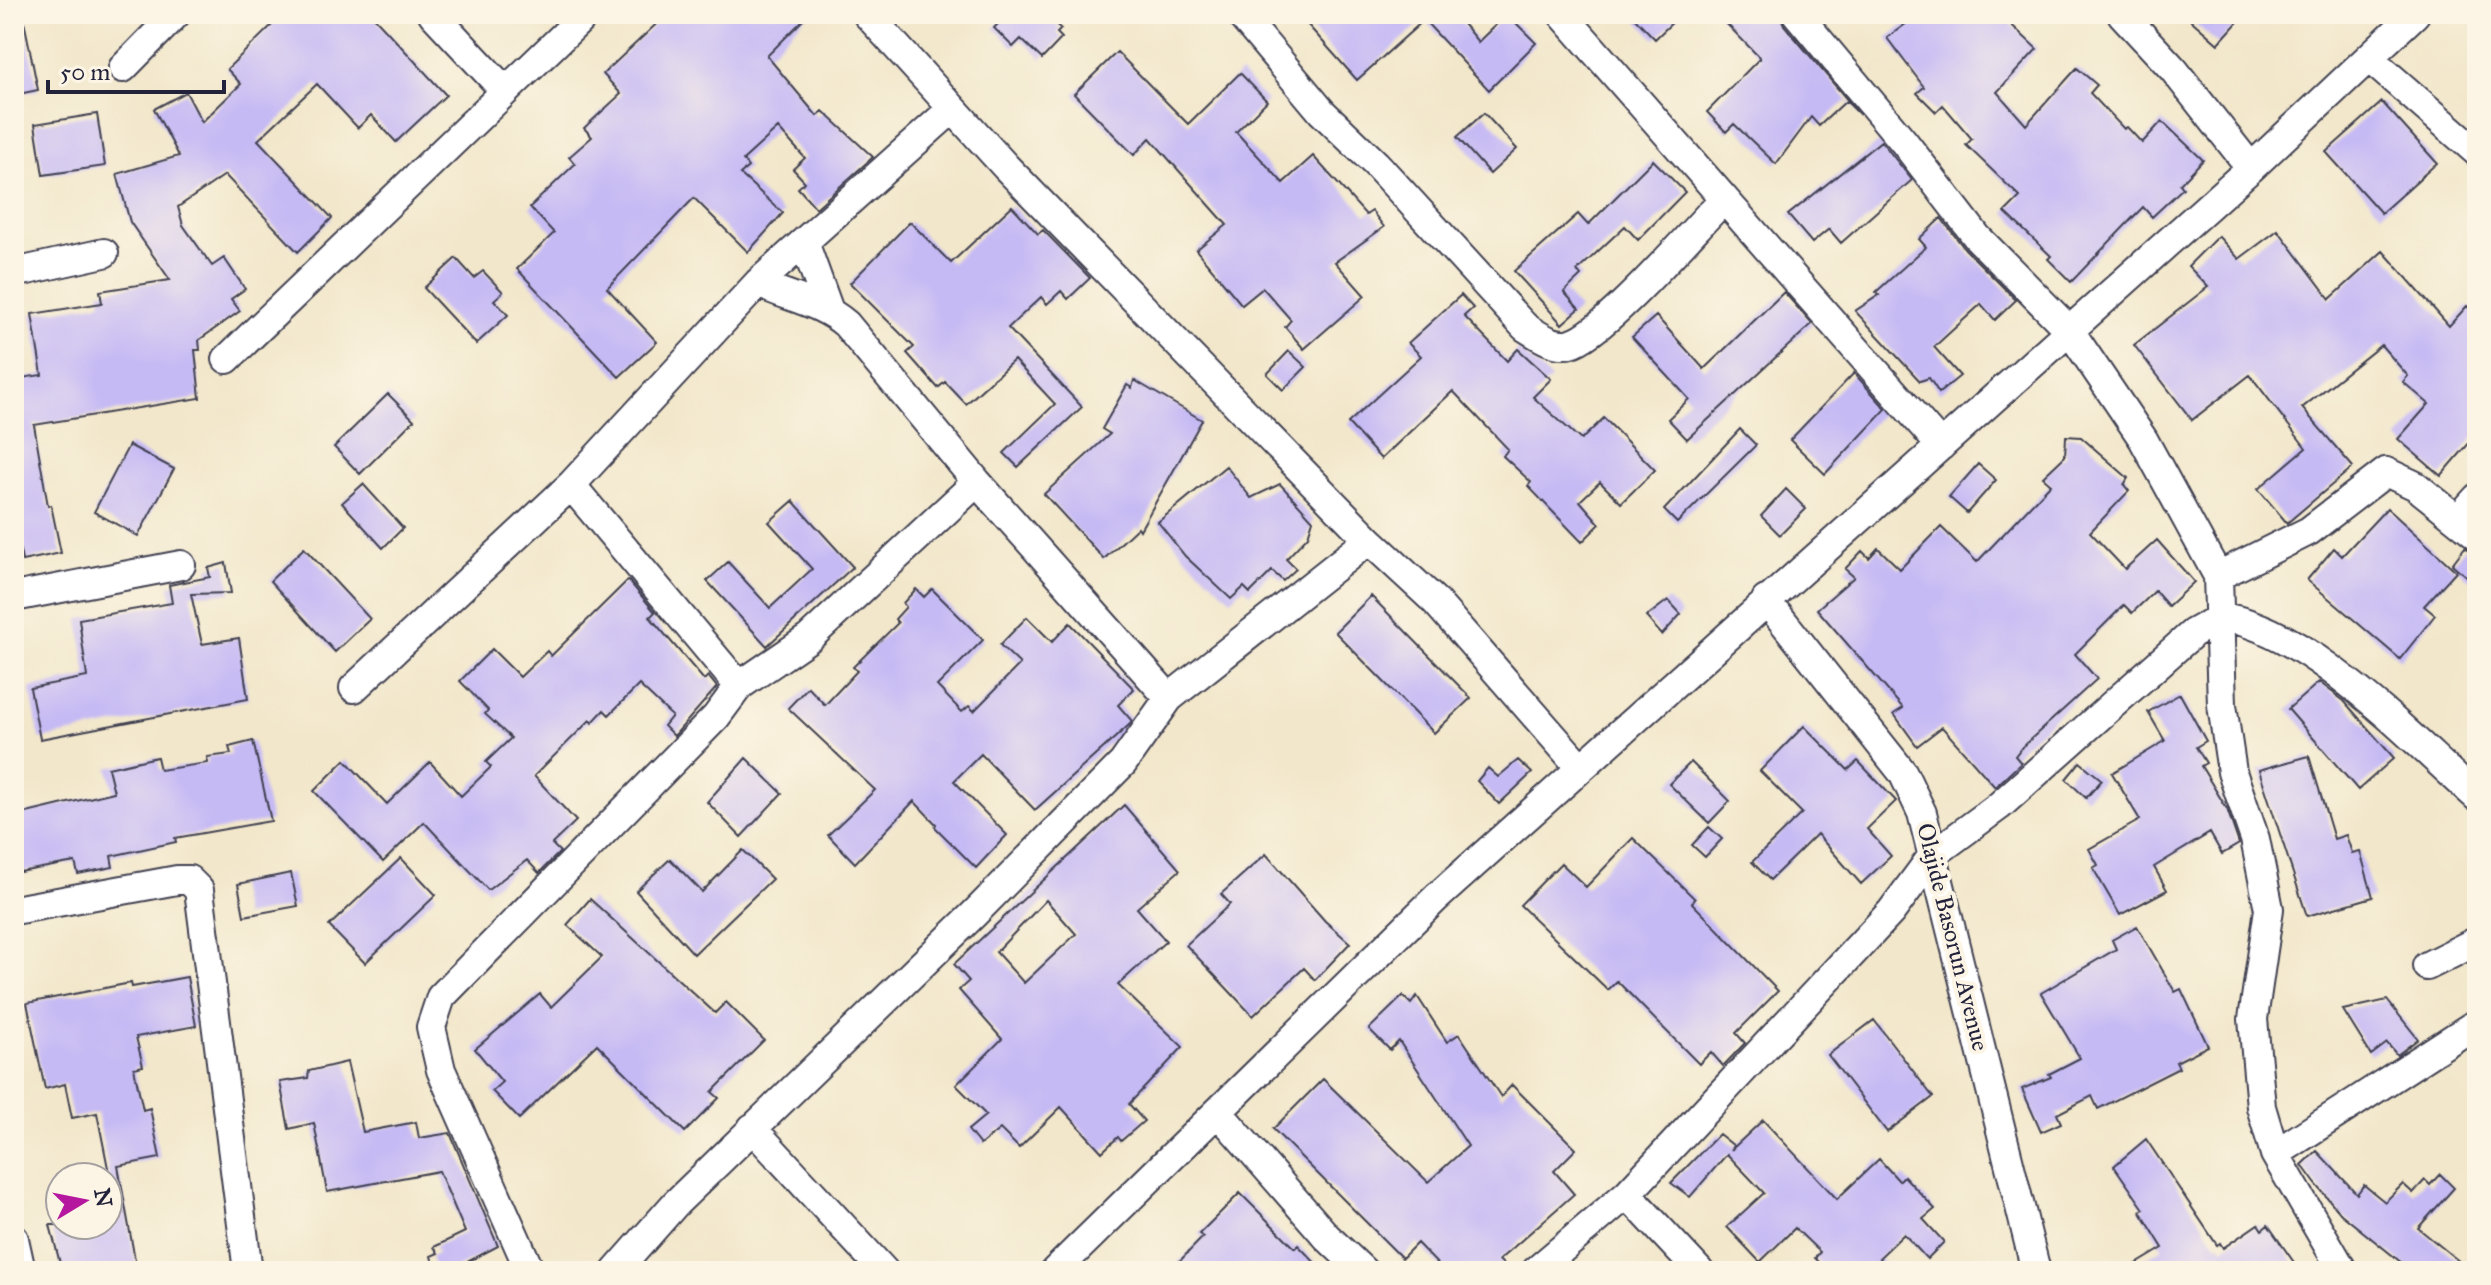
<svg xmlns="http://www.w3.org/2000/svg" width="2491" height="1285" viewBox="0 0 2491 1285" font-family="'IM FELL Great Primer',serif">
<style>
.building{fill:#c6baf4;fill-rule:evenodd}
.lines{fill:none;stroke-linecap:round;stroke-linejoin:round}
.minor-casing{stroke:#414051;stroke-width:32}
.minor{stroke:#fff;stroke-width:28}
.labels{text-anchor:middle;stroke-width:8;stroke-linejoin:round;paint-order:stroke}
.street-label{font-size:24px;fill:#22223b;stroke:#fcf5e5}
</style>
<rect width="100%" height="100%" fill="#fcf5e5"/>
<filter id="ink" filterUnits="userSpaceOnUse"><feTurbulence type="fractalNoise" baseFrequency=".0125" numOctaves="2"/><feDisplacementMap in="SourceGraphic" scale="16" xChannelSelector="R" yChannelSelector="G"/><feConvolveMatrix kernelMatrix="1 2 1 2 8 2 1 2 1" color-interpolation-filters="sRGB"/></filter>
<filter id="wash" filterUnits="userSpaceOnUse"><feTurbulence type="fractalNoise" baseFrequency=".006" numOctaves="4" result="noise"/><feDisplacementMap in="SourceGraphic" scale="32" xChannelSelector="R" yChannelSelector="G"/><feGaussianBlur stdDeviation="1.8" result="paint"/><feColorMatrix in="noise" values="0 0 0 0 0 0 0 0 0 0 0 0 0 0 0 0 0 1.4 0 .05"/><feComposite in="paint" operator="in"/></filter>
<g filter="url(#wash)">
<rect width="100%" height="100%" fill="#f2e7cb"/>
<g id="blocks">
<path class="building" d="M262 14H371L446 95 396 142 371 115 358 128 317 84 258 140 332 218 298 252 225 175 178 207 183 225 212 266 224 258 245 289 231 299 240 311 199 340 200 350H195L200 398 34 425 48 506 51 505 61 553 22 561 14 519V379L42 375 32 314 102 303 100 291 170 280 130 222 117 174 179 156 154 109 186 92 202 122 241 84 227 69 272 25Z
M667 14H809L767 56 817 116 823 111 873 157 816 208 798 188 805 182 793 169 805 158 778 128 743 160 748 167 740 174 783 213 748 252 694 198 607 288 657 342 619 377 517 269 554 233 530 207 575 164 569 157 592 137 584 128 621 94 603 74Z
M1007 14H1045L1061 29 1057 33 1062 38 1042 59 1021 39 1013 47 994 28Z
M1318 14H1455L1478 42 1507 14 1536 43 1489 90 1424 20 1357 80 1307 24Z
M1631 14H1681L1655 39Z
M1717 14H1780L1784 25 1860 115 1846 101 1819 126 1811 117 1776 164 1734 124 1726 132 1707 112 1760 58Z
M1919 14H2000L2037 49 1997 92 2026 125 2077 68 2097 85 2090 93 2124 129 2127 127 2142 143 2162 121 2203 160 2180 184 2183 188 2152 217 2143 207 2071 282 2048 259 2051 256 2005 212 2020 197 1966 145 1972 139 1943 105 1936 112 1917 93 1924 87 1887 38Z
M2184 14H2245L2218 44Z
M23 16 38 90 14 95V17Z
M1117 52 1188 124 1240 73 1267 101 1236 132 1283 183 1313 156 1366 215 1372 211 1384 227 1335 262 1365 296 1304 349 1285 327 1291 320 1263 288 1242 305 1196 250 1227 225 1150 138 1134 155 1074 94Z
M2382 102 2437 163 2381 213 2326 152Z
M1484 113 1517 149 1490 174 1457 137Z
M97 114 105 166 43 175 35 124Z
M1881 141 1912 180 1841 243 1829 229 1812 243 1788 215Z
M1653 160 1685 192 1638 240 1625 226 1577 271 1581 276 1564 292 1579 309 1562 324 1514 271 1578 214 1588 225Z
M1012 206 1038 234 1043 230 1090 278 1068 299 1061 291 1047 304 1041 297 1008 328 1082 407 1018 467 1004 453 1055 404 1014 360 966 404 945 382 938 388 907 353 914 347 850 283 910 222 951 263Z
M1941 218 1965 249 2016 300 1995 320 1981 304 1934 347 1960 376 1939 393 1929 378 1920 381 1855 311 1879 295 1876 292 1926 247 1919 239Z
M2278 230 2330 299 2383 251 2449 326 2467 306 2477 315V434L2441 476 2398 439 2429 404 2403 382 2408 376 2381 345 2302 408 2353 467 2287 523 2258 489 2306 448 2250 375 2192 420 2134 345 2208 287 2188 266 2218 236 2239 259Z
M456 258 474 278 483 271 503 292 494 300 508 315 476 344 424 288Z
M1784 292 1812 324 1687 439 1668 419 1689 399 1632 337 1656 316 1704 369Z
M1461 295 1473 308 1464 316 1507 361 1518 349 1551 379 1533 397 1581 440 1604 418 1655 470 1621 503 1600 482 1580 501 1600 524 1582 542 1528 486 1531 482 1503 456 1508 449 1453 391 1381 459 1348 423 1421 356 1408 343Z
M1289 351 1306 367 1283 390 1267 374Z
M1854 373 1886 409 1825 474 1790 440Z
M1134 380 1202 420 1140 530 1138 527 1104 559 1044 494 1110 434 1102 429 1127 385 1132 388Z
M388 394 414 420 360 474 334 447Z
M1740 429 1756 445 1677 523 1664 510Z
M2066 436 2081 437 2128 478 2124 485 2129 491 2090 532 2125 569 2157 540 2194 582 2168 606 2155 591 2132 613 2124 605 2075 654 2097 679 2022 747 2015 756 2021 763 1995 787 1942 727 1917 746 1894 714 1903 708 1817 609 1854 577 1845 569 1862 551 1869 558 1878 548 1900 569 1941 527 1977 562 2051 484 2043 477 2065 456Z
M129 445 174 469 138 536 94 512Z
M1978 464 1996 480 1967 513 1949 497Z
M1226 466 1251 498 1280 484 1313 520 1308 536 1286 559 1296 569 1283 581 1272 571 1250 593 1244 587 1231 599 1185 556 1158 522Z
M363 484 403 528 383 548 342 503Z
M1786 489 1806 509 1780 535 1761 516Z
M793 501 853 567 767 646 707 581 728 562 770 608 812 569 769 522Z
M2387 508 2456 571 2424 606 2435 615 2400 659 2307 580 2334 548 2342 556Z
M2465 547 2477 555V586L2452 564Z
M304 548 370 619 335 652 270 581Z
M226 563 231 593 191 594 202 644 239 638 248 699 40 739 30 688 87 677 79 619 172 603 169 585 210 577 208 568Z
M628 580 655 612 650 617 704 680 708 676 717 687 674 736 664 726 672 716 639 685 609 715 604 710 592 723 590 720 534 776 576 821 552 844 560 852 539 873 527 860 488 890 424 822 383 862 314 791 345 760 387 804 430 762 461 796 491 767 486 762 511 738 485 714 488 710 460 681 492 649 520 677 547 651 551 656Z
M916 589 924 597 932 589 983 640 937 686 962 712 969 706 974 711 1020 664 1000 645 1027 617 1052 642 1070 623 1134 689 1118 705 1132 721 1129 725 1035 810 981 754 954 781 1007 835 976 868 935 827 936 824 914 801 855 863 828 835 875 790 788 708 808 687 825 705 857 671 853 667 898 623 895 619 906 607 903 603Z
M1371 596 1471 698 1434 733 1335 632Z
M1668 600 1681 614 1662 635 1646 617Z
M2319 682 2344 701 2394 758 2358 790 2288 709Z
M2180 694 2206 741 2196 747 2206 763 2201 766 2227 809 2239 844 2222 854 2210 833 2154 867 2167 890 2120 915 2093 868 2098 865 2089 849 2140 820 2112 773 2165 741 2148 712Z
M1804 726 1848 770 1858 761 1896 801 1867 829 1891 856 1861 884 1817 834 1770 880 1752 862 1802 813 1760 771Z
M253 741 271 821 175 838 176 842 111 856 113 867 78 874 75 862 14 873V816L114 792 108 768 157 757 160 770 208 763 207 757 231 754 229 747Z
M2309 756 2334 839 2346 835 2352 853 2360 851 2373 897 2307 916 2259 770Z
M746 758 782 793 741 837 707 802Z
M1518 760 1532 773 1499 804 1477 781 1488 768 1498 777Z
M1691 762 1730 801 1709 823 1669 784Z
M2080 762 2102 780 2086 798 2066 779Z
M1124 805 1180 870 1137 908 1166 941 1118 985 1183 1047 1129 1104 1144 1121 1121 1141 1118 1137 1102 1152 1061 1107 1019 1148 1000 1129 980 1145 968 1130 986 1115 956 1085 1002 1039 959 990 969 981 954 964ZM1046 900 1076 934 1024 983 996 952Z
M1709 827 1722 839 1705 857 1692 845Z
M1633 838 1695 899 1692 903 1778 991 1736 1033 1745 1043 1723 1066 1711 1052 1699 1064 1617 981 1608 990 1520 905 1561 863 1586 887Z
M743 850 772 879 694 954 636 891 670 859 702 892Z
M1266 854 1325 921 1350 943 1315 980 1304 968 1253 1016 1186 945 1230 904 1221 894Z
M401 858 436 895 365 963 329 926Z
M291 873 298 906 244 916 238 884Z
M590 899 715 1013 726 1002 764 1040 712 1092 719 1098 685 1132 597 1044 519 1119 492 1091 502 1082 475 1049 540 994 551 1007 602 957 567 925Z
M2137 926 2175 992 2181 989 2208 1046 2176 1062 2179 1068 2098 1109 2092 1096 2057 1114 2061 1123 2041 1132 2022 1089 2051 1077 2049 1074 2080 1058 2041 993 2116 949 2112 940Z
M187 977 196 1026 136 1037 143 1066 134 1068 143 1110 150 1108 160 1158 118 1166 137 1271H62L50 1225H108V1168L97 1113 72 1118 65 1084 45 1089 27 1003 131 983 132 987Z
M1403 996 1411 1004 1417 996 1447 1042 1459 1034 1501 1097 1512 1085 1576 1149 1554 1171 1574 1194 1499 1260 1510 1271H1444L1417 1243 1402 1258 1273 1129 1323 1079 1428 1182 1468 1146 1399 1041 1390 1050 1369 1029Z
M2387 1000 2418 1039 2397 1055 2387 1043 2371 1055 2343 1010Z
M1874 1020 1933 1097 1887 1132 1828 1055Z
M347 1062 363 1132 416 1122 419 1138 450 1133 498 1246 450 1271H435L431 1256 438 1253 434 1247 465 1232 439 1171 327 1192 314 1123 289 1129 280 1082 308 1078 309 1071Z
M1763 1120 1837 1199 1879 1159 1899 1181 1904 1176 1935 1209 1923 1219 1944 1242 1927 1259 1904 1234 1879 1258 1890 1271H1828L1815 1258 1820 1252 1795 1228 1760 1262 1727 1227 1764 1193 1727 1154 1690 1197 1671 1183 1719 1134 1734 1146 1731 1150Z
M2146 1139 2217 1245 2220 1243 2223 1248 2258 1224 2262 1230 2268 1225 2300 1271H2125L2163 1248 2140 1211 2144 1209 2114 1166Z
M2317 1151 2357 1194 2364 1185 2385 1202 2403 1184 2413 1193 2425 1180 2430 1185 2440 1174 2454 1188 2418 1228 2471 1271H2412L2341 1214 2315 1183 2302 1165Z
M1240 1193 1295 1248 1298 1245 1323 1271H1170L1203 1237 1199 1234Z"/>
</g>
</g>
<g filter="url(#ink)">
<use href="#blocks" fill-opacity="0" stroke="#414051" stroke-width="2"/>
<g class="lines">
<g class="minor-casing">
<path id="minor" d="M433 14 505 91
M867 14 1006 167 1369 540 1436 602 1580 767
M1240 14 1322 112 1376 164 1525 327C1538 335 1555 348 1571 343 1603 335 1694 229 1724 199
M1562 14 1941 446
M1797 14 1904 142 1977 237 2070 331 2143 439 2218 576 2222 705 2232 772 2255 839 2269 909 2253 1019 2261 1107 2275 1154 2343 1271
M2122 14 2174 70 2251 168
M2370 59 2477 152
M123 68 176 14
M804 242 828 308
M14 273 104 253
M758 283C789 298 821 302 846 324L977 482 1169 698
M227 359 586 14
M2458 519 2477 498
M2218 576 2309 531 2386 472 2416 486 2477 535
M14 597 181 565
M1766 600 1903 773 1922 813 2036 1271
M739 686 809 638 977 482
M354 688 571 485 758 283 952 109
M14 910 177 880H189L199 890 248 1271
M2427 966 2477 941
M1218 1112 1327 1237 1363 1271
M752 1128 884 1271
M2275 1154 2477 1023
M1627 1194 1699 1271
M14 1239 21 1271
M530 1271 441 1070 431 1027 441 997 716 717 739 686 571 485
M616 1271 676 1203 974 914 1123 763 1169 698 1369 540
M1055 1271 1436 898 2251 168 2415 14
M1536 1271 1627 1194 1891 912 1934 854 1999 806 2193 633 2222 617C2309 629 2411 739 2477 797"/>
</g>
<use href="#minor" class="minor"/>
</g>
</g>
<g class="labels">
<g class="street-label">
<text transform="translate(1953 937) rotate(76)" y="8">Olajide Basorun Avenue</text>
</g>
</g>
<rect width="2491" height="1285" fill="none" stroke="#fcf5e5" stroke-width="48"/>
<g transform="translate(84 1201) rotate(80)"><circle r="38" fill="#fcf5e5" stroke="#a5a1a1" stroke-width="2"/>
<path d="M0-6L14 30L0 20L-14 30Z" fill="#b5179e"/>
<text y="-12" font-size="22" font-weight="bold" text-anchor="middle" fill="#22223b">N</text>
</g>
<path d="M48 80v12h176v-12" fill="none" stroke="#22223b" stroke-width="4"/>
<text x="60" y="80" font-size="24" fill="#22223b" stroke="#fcf5e5" stroke-width="6" paint-order="stroke">50 m</text>
</svg>
